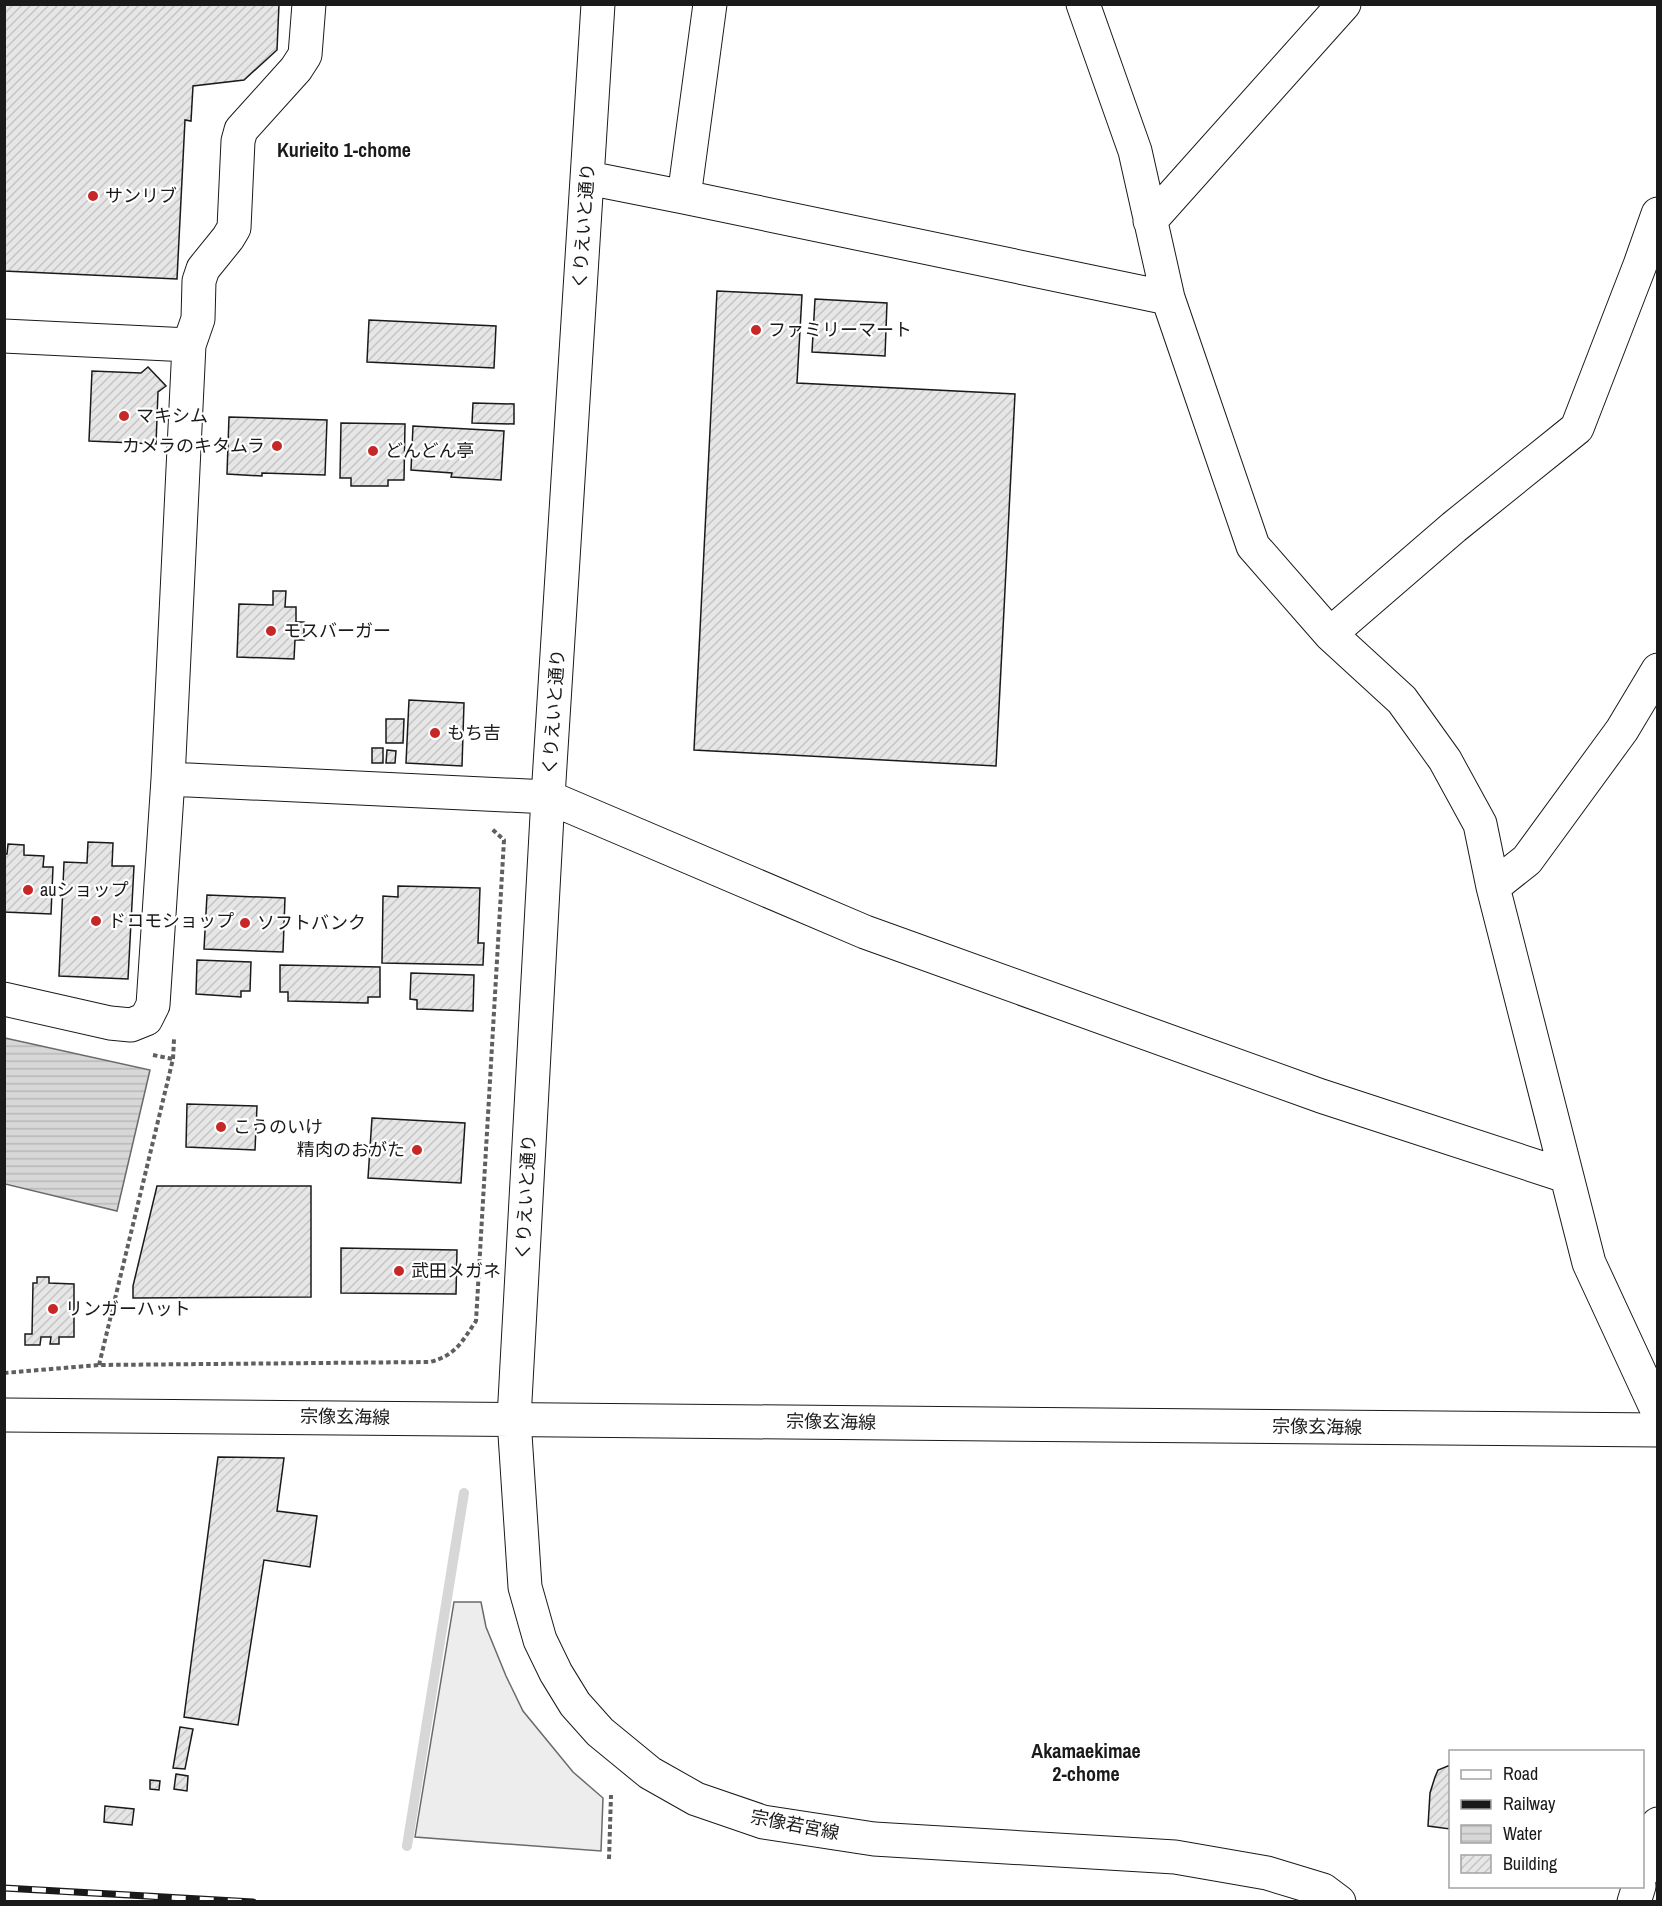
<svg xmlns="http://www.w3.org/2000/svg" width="1662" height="1906" viewBox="0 0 1662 1906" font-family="'Archivo Narrow','Noto Sans JP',sans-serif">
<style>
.built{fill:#ededed;stroke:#6a6a6a;stroke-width:1.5}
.water{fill:url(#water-rules);stroke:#6a6a6a;stroke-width:1.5}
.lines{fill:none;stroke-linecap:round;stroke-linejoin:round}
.stream{stroke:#d7d7d7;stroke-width:10}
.building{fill:url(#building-hatch);stroke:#1a1a1a;stroke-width:1.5}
.minor-casing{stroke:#1a1a1a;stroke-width:35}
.major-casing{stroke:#1a1a1a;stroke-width:35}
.path{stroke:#5f5f5f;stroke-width:4;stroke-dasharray:4.5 3;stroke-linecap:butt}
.minor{stroke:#fff;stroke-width:33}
.major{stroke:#fff;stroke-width:33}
.rail-casing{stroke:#1a1a1a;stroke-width:7}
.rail{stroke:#fff;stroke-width:4.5;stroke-dasharray:14;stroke-linecap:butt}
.poi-dot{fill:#c62828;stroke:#fff;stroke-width:2}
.labels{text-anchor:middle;stroke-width:4.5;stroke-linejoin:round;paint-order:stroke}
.poi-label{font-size:18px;fill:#1a1a1a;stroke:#fff;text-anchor:start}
.street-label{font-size:18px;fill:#1a1a1a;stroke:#fff}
.neighbourhood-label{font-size:20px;font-weight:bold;fill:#1a1a1a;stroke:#fff}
</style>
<defs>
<pattern id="water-rules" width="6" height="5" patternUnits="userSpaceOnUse" patternTransform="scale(1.5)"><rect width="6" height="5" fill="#d7d7d7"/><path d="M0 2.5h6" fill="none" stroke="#b8b8b8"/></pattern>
<pattern id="building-hatch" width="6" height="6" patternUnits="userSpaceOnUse" patternTransform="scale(1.5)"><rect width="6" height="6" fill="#e6e6e6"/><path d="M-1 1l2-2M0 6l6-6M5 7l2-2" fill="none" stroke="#c5c5c5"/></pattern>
</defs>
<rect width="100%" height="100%" fill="#fff"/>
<path class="built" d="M454 1602H481L486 1627 506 1676 523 1711 573 1772 603 1798 601 1851 415 1837Z"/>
<path class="water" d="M5 1038 150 1070 117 1211 5 1184Z"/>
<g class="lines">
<path class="stream" d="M407 1846 464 1493"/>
</g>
<path class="building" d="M4 4H279L277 50 244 80 193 86 191 121 185 120 177 279 4 271Z
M717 291 802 295 797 383 1015 394 996 766 694 750Z
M815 299 887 303 885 356 812 352Z
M369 320 496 326 494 368 367 362Z
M148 367 166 386 158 392 156 444 89 441 92 371 141 373Z
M473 403 514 404V424L472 423Z
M229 417 327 420 325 475 262 473V476L227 474Z
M341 423 405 424 404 480H388V486H351V478H340Z
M413 426 504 431 501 480 451 477 452 473 411 470Z
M273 591H286L285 607H296V622H304V640H295L294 659 237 657 239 604 273 605Z
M409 700 464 703 462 766 406 763Z
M386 719H404L403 743H386Z
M372 748H383V763H372Z
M387 750 396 751 395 763H386Z
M88 842 113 843 112 866H134L128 979 59 976 64 862 87 863Z
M8 844 24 845V855L44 856 43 867H53L51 914 4 912V854H7Z
M398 886 480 888 478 943H484L483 965 382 963 383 896 398 897Z
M207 895 285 898 283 952 204 949Z
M197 960 251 962 250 991H241V997L196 994Z
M280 965 380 967V997H368V1003L288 1001V992H280Z
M411 973 474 975 473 1011 417 1009V1000L410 999Z
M187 1104 257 1106 255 1150 186 1147Z
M372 1118 465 1123 461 1183 368 1178Z
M157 1186H311V1297L133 1298V1286Z
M341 1248 457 1250 456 1294 341 1293Z
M37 1277H49V1283L74 1284V1337H59V1344H50L51 1337H41L40 1345H25V1334H32L33 1283H37Z
M218 1457 284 1458 277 1511 317 1516 310 1567 264 1560 238 1725 184 1717Z
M180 1727 193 1729 185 1769 173 1768Z
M1450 1765V1829L1428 1826 1430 1793 1435 1777 1438 1770Z
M176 1774 188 1776 187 1791 174 1789Z
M150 1780 160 1781 159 1790 150 1789Z
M105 1806 134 1809 132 1825 104 1822Z"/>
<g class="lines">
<g class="minor-casing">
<path id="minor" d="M1083 4 1135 151 1168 298 1253 546 1330 634 1402 700 1445 760 1480 824 1493 887 1589 1263 1658 1412
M588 178 684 197 1168 298
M684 197 710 4
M1150 221 1344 4
M4 336 189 345 168 779 153 1005 146 1019 131 1025 110 1023 4 999
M189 345 198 319 199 281 203 269 228 238 234 228 238 141 241 130 296 69 305 55 309 4
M1330 634 1454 527 1577 428 1640 265 1658 214
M168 779 548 797 865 932 1321 1096 1566 1176
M1493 887 1527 860 1622 730 1658 670
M514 1419 548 797 598 4
M1642 1873 1658 1824
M1634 1902 1639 1886"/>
</g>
<g class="major-casing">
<path id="major" d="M4 1415 1658 1430
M514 1419 525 1587 540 1640 556 1673 575 1704 600 1732 650 1773 696 1799 763 1822 874 1839 1175 1857 1267 1873 1323 1890 1339 1902"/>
</g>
<path class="path" d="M153 1055 173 1059
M99 1365 173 1059 174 1039
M4 1373 99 1365 430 1362C456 1355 461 1343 476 1321L504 840 492 829
M609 1859 611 1795"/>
<use href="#minor" class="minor"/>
<use href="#major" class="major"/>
<g class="rail-casing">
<path id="rail" d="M4 1888 253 1902"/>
</g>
<use href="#rail" class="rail"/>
</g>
<g class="poi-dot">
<circle cx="93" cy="196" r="6"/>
<circle cx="756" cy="330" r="6"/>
<circle cx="124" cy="416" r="6"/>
<circle cx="277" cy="446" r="6"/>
<circle cx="373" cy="451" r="6"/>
<circle cx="271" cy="631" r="6"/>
<circle cx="435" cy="733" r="6"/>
<circle cx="28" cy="890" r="6"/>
<circle cx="96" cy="921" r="6"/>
<circle cx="245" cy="923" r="6"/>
<circle cx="221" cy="1127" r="6"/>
<circle cx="417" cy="1150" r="6"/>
<circle cx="399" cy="1271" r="6"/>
<circle cx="53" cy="1309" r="6"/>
</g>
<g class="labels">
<g class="poi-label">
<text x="105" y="202">サンリブ</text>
<text x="768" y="336">ファミリーマート</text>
<text x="136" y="422">マキシム</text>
<text x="265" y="452" text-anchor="end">カメラのキタムラ</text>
<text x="385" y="457">どんどん亭</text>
<text x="283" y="637">モスバーガー</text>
<text x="447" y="739">もち吉</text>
<text x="40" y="896">auショップ</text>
<text x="108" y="927">ドコモショップ</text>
<text x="257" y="929">ソフトバンク</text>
<text x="233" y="1133">こうのいけ</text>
<text x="405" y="1156" text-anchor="end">精肉のおがた</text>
<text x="411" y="1277">武田メガネ</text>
<text x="65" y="1315">リンガーハット</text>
</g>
<g class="street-label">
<text transform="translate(584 226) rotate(-86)" y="6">くりえいと通り</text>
<text transform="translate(554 712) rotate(-86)" y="6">くりえいと通り</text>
<text transform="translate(526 1197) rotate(-87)" y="6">くりえいと通り</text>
<text transform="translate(345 1417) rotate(1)" y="6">宗像玄海線</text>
<text transform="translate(831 1422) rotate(1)" y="6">宗像玄海線</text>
<text transform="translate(1317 1427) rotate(1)" y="6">宗像玄海線</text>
<text transform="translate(795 1825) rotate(11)" y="6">宗像若宮線</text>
</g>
<g class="neighbourhood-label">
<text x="344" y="157">Kurieito 1-chome</text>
<text x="1086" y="1758">Akamaekimae<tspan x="1086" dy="23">2-chome</tspan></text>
</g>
</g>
<rect width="1662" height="1906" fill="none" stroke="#1a1a1a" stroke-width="12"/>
<rect x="1449" y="1750" width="195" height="138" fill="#ffffff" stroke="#a3a3a3" stroke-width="1.5"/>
<rect x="1461" y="1770" width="30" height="9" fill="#ffffff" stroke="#a3a3a3" stroke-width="1.5"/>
<text x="1503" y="1780" font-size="18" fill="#1a1a1a">Road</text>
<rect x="1461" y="1800" width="30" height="9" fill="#1a1a1a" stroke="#a3a3a3" stroke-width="1.5"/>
<text x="1503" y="1810" font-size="18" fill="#1a1a1a">Railway</text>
<rect x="1461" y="1825" width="30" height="18" fill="url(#water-rules)" stroke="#a3a3a3" stroke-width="1.5"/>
<text x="1503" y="1840" font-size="18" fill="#1a1a1a">Water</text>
<rect x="1461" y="1855" width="30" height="18" fill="url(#building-hatch)" stroke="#a3a3a3" stroke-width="1.5"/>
<text x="1503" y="1870" font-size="18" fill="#1a1a1a">Building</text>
</svg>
